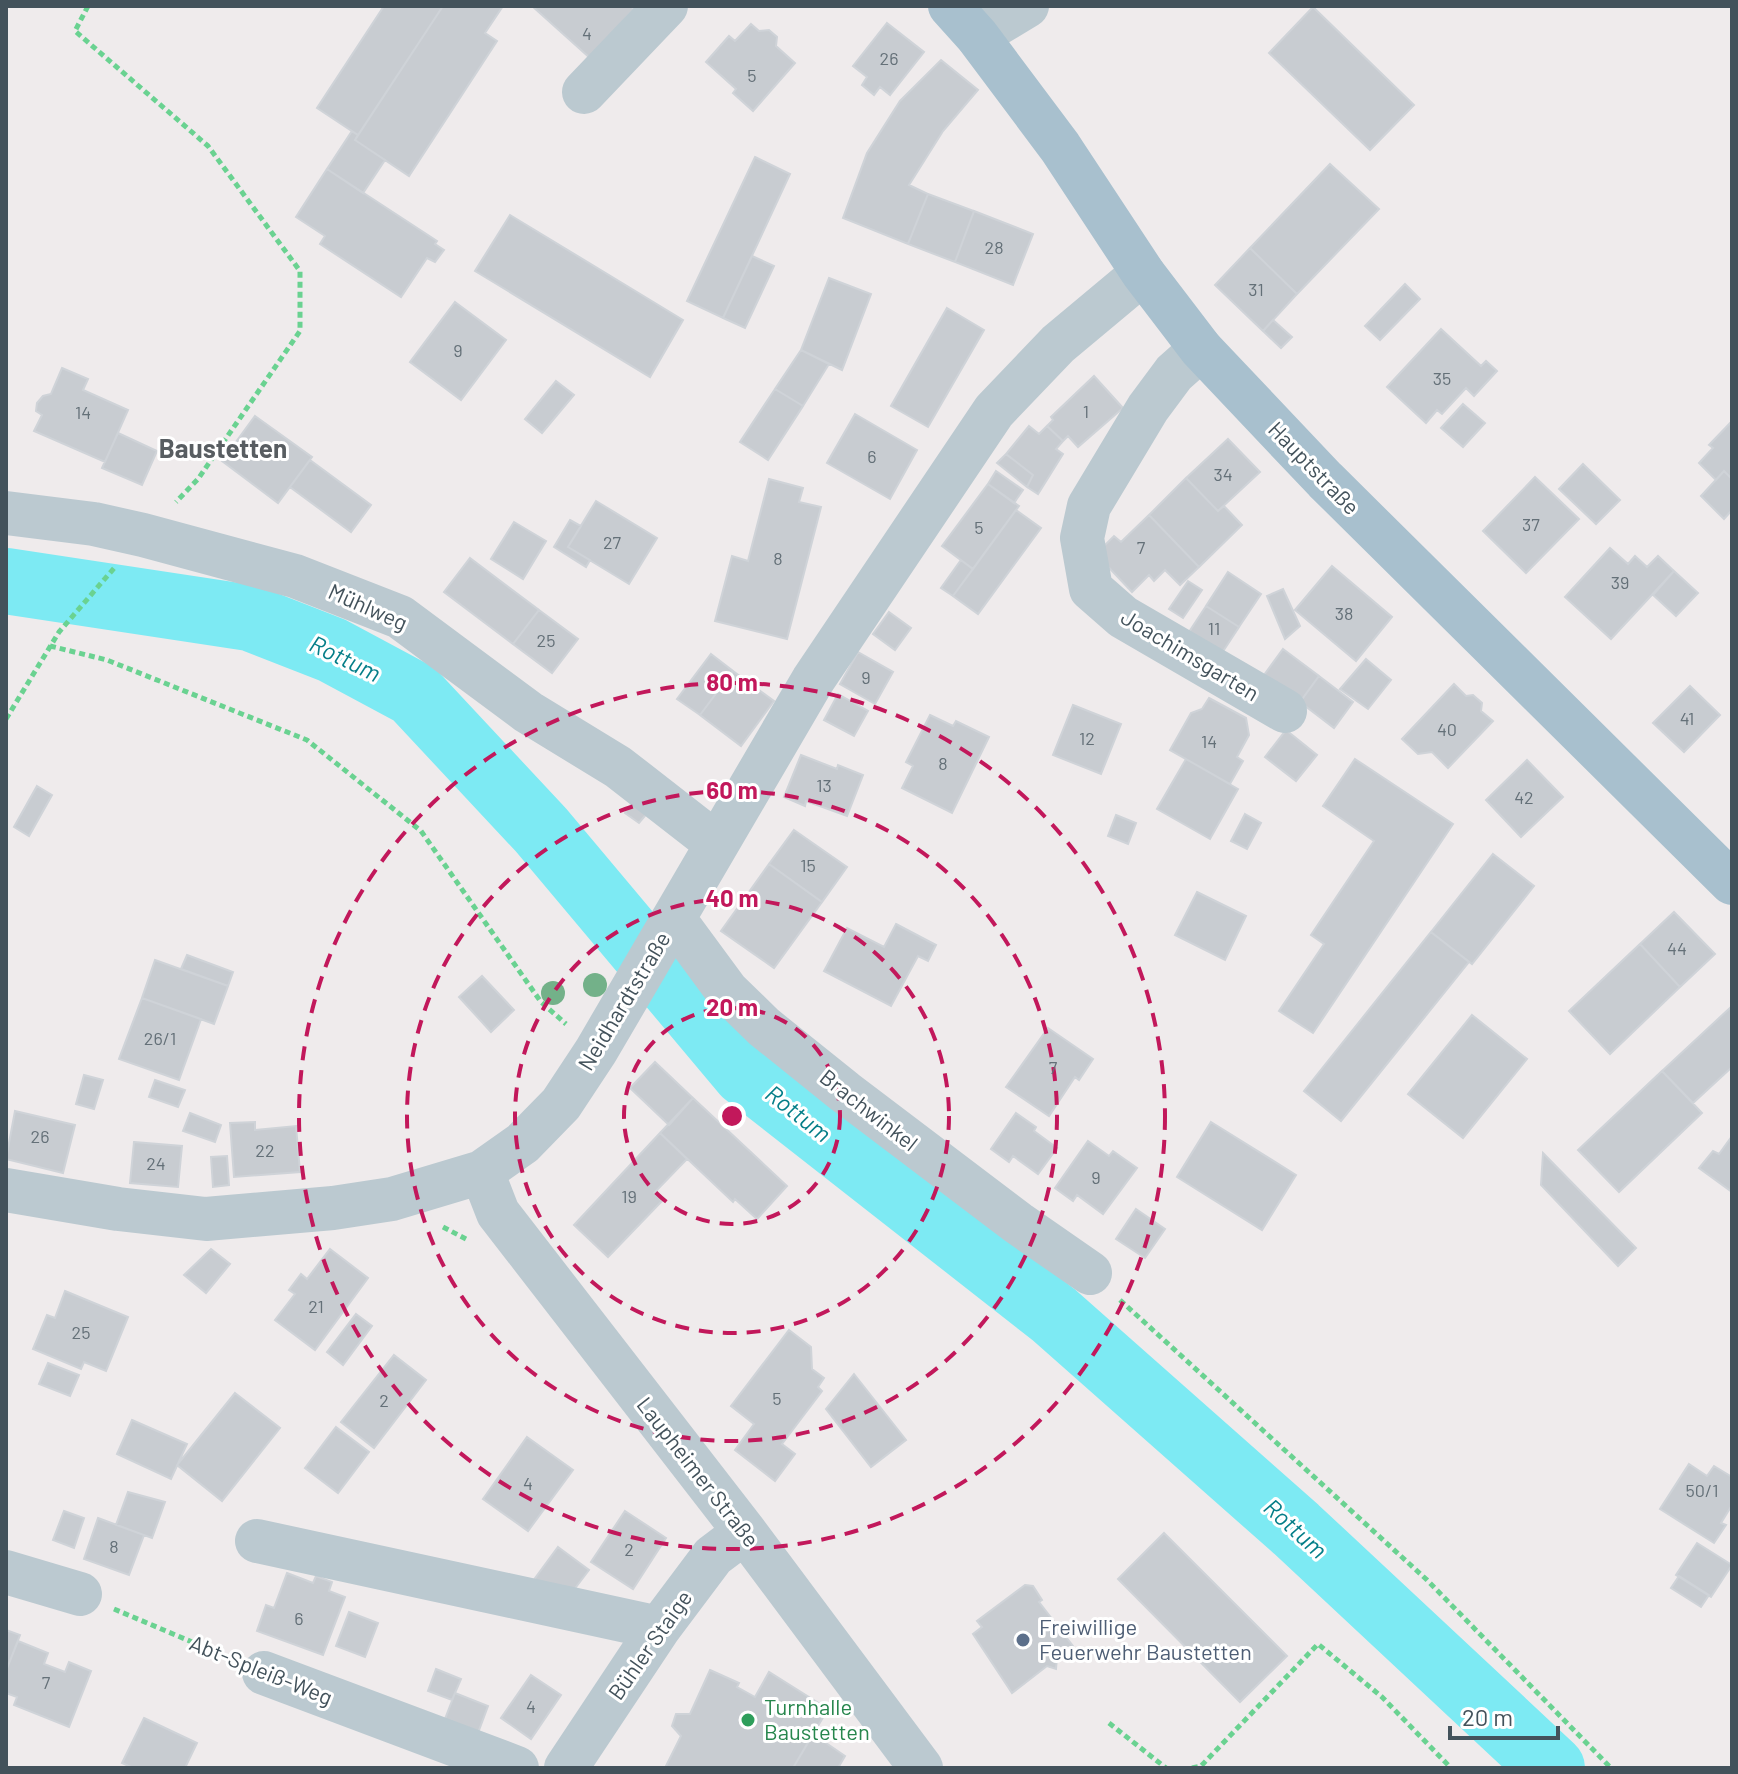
<svg xmlns="http://www.w3.org/2000/svg" width="1738" height="1774" viewBox="0 0 1738 1774" font-family="Barlow,sans-serif">
<style>
.lines{fill:none;stroke-linecap:round;stroke-linejoin:round}
.river{stroke:#7deaf3;stroke-width:66}
.building{fill:#c8ccd1;stroke:#cfd3d8;stroke-width:2}
.path{stroke:#6ad291;stroke-width:5;stroke-dasharray:6 4;stroke-linecap:butt}
.minor{stroke:#bbc9d0;stroke-width:44}
.major{stroke:#a8c0ce;stroke-width:44}
.tree{fill:#73b189}
.ring{fill:none;stroke:#c2185b;stroke-width:4;stroke-dasharray:14 10}
.service-dot{fill:#5c6f8a;stroke:#fff;stroke-width:3}
.leisure-dot{fill:#2e9e5b;stroke:#fff;stroke-width:3}
.labels{text-anchor:middle;stroke-width:6;stroke-linejoin:round;paint-order:stroke}
.number-label{font-size:18px;fill:#647078}
.street-label{font-size:22px;fill:#43525b;stroke:#fff}
.service-label{font-size:22px;fill:#4e5e75;stroke:#fff;text-anchor:start}
.leisure-label{font-size:22px;fill:#27864d;stroke:#fff;text-anchor:start}
.water-label{font-size:24px;font-style:italic;fill:#047e88;stroke:#fff}
.quarter-label{font-size:26px;font-weight:bold;fill:#585d61;stroke:#fff}
.centre{fill:#c2185b;stroke:#fff;stroke-width:4}
.ring-label{font-size:24px;text-anchor:middle;font-weight:bold;fill:#c2185b;stroke:#fff;stroke-width:6;stroke-linejoin:round;paint-order:stroke}
</style>
<rect width="100%" height="100%" fill="#efebec"/>
<g class="lines">
<path class="river" d="M6 581 250 618 332 650 414 694 541 830 745 1073 1054 1315 1296 1529 1552 1768"/>
</g>
<path class="building" d="M384 6H443L358 135 317 108Z
M443 6H503L485 33 497 41 409 176 355 140Z
M532 6H630L634 9 590 58Z
M1313 7 1414 105 1370 150 1269 53Z
M887 23 924 52 890 95 880 87 874 95 862 85 867 77 853 66Z
M751 24 759 31 769 30 777 37 776 46 795 63 753 111 733 93 736 89 706 62 729 36 735 41Z
M941 60 978 90 943 131 909 185 928 194 908 244 843 218 867 153 900 101Z
M352 131 358 135 355 140 385 160 363 193 327 169Z
M755 157 790 174 723 318 687 301Z
M1330 164 1379 209 1297 294 1250 248Z
M327 169 437 241 435 244 444 250 435 262 427 258 401 297 320 244 325 236 296 217Z
M928 194 974 211 955 262 908 244Z
M974 211 1033 234 1013 285 955 262Z
M510 215 683 320 650 377 475 271Z
M1250 248 1297 294 1263 331 1215 285Z
M752 256 774 266 745 328 723 318Z
M829 278 871 294 842 370 801 350Z
M1405 284 1420 299 1380 340 1365 326Z
M455 302 506 340 461 400 410 362Z
M947 308 984 330 928 427 891 406Z
M1273 320 1292 337 1281 348 1263 331Z
M1441 329 1481 366 1486 361 1497 371 1474 396 1466 388 1442 414 1437 410 1426 423 1387 387Z
M801 350 829 364 803 406 775 389Z
M62 368 88 379 83 390 128 410 105 462 34 431 42 415 36 411 37 403 43 396 51 394Z
M1094 376 1123 408 1078 447 1068 436 1063 441 1047 426 1053 420 1051 417Z
M556 381 574 395 542 433 525 419Z
M775 389 803 406 768 460 740 442Z
M1463 404 1485 423 1463 447 1441 428Z
M855 414 917 450 890 499 827 463Z
M255 416 312 457 278 503 222 461Z
M1732 421V479L1724 471 1716 480 1699 463 1713 448 1709 445Z
M1029 426 1039 434 1047 426 1063 441 1056 449 1063 454 1038 494 1027 487 1033 475 1006 454Z
M118 433 157 451 142 485 102 468Z
M1228 439 1260 472 1218 511 1186 478Z
M1006 454 1033 475 1027 487 997 463Z
M310 460 371 505 351 532 290 487Z
M1583 464 1620 500 1596 524 1559 489Z
M996 471 1023 490 1014 503 988 484Z
M1724 471 1732 479V510L1724 519 1701 496Z
M1535 477 1579 519 1526 573 1483 531Z
M1186 478 1218 511 1224 506 1242 525 1199 567 1149 515Z
M769 479 803 488 799 502 821 507 787 639 715 621 732 556 748 561Z
M988 484 1019 506 973 569 942 546Z
M596 501 657 538 629 584 568 547Z
M1016 510 1041 528 978 614 953 596Z
M1149 515 1199 567 1180 585 1165 570 1154 581 1149 575 1132 592 1096 554 1114 536 1121 542Z
M570 520 581 526 568 547 590 560 586 567 554 547Z
M514 522 546 541 523 579 491 559Z
M1610 548 1628 564 1635 556 1647 567 1658 556 1674 571 1611 639 1565 597Z
M470 558 539 610 513 644 444 592Z
M961 560 973 569 953 596 941 588Z
M1332 566 1392 617 1356 661 1295 610Z
M1674 571 1698 593 1676 616 1653 595Z
M1228 572 1261 594 1239 627 1206 606Z
M1188 581 1202 590 1183 618 1169 609Z
M1283 589 1300 626 1285 639 1267 596Z
M1206 606 1239 627 1222 653 1189 632Z
M539 610 578 639 552 673 513 644Z
M889 612 911 628 895 650 873 634Z
M1283 649 1319 676 1300 702 1264 675Z
M858 652 893 672 875 704 840 684Z
M711 654 733 671 700 715 677 699Z
M1366 659 1391 680 1368 709 1340 689Z
M733 671 774 701 741 746 700 715Z
M1319 676 1353 702 1334 728 1300 702Z
M1454 684 1466 696 1473 695 1482 703 1481 711 1493 721 1448 768 1432 752 1418 754 1402 739Z
M1690 686 1720 715 1684 752 1653 723Z
M838 694 868 711 854 736 824 720Z
M1209 698 1246 718 1249 735 1237 757 1243 761 1230 784 1170 750 1191 713 1202 709Z
M1073 705 1121 724 1101 774 1053 755Z
M930 715 953 726 956 721 989 737 952 813 902 788 913 766 906 762Z
M1286 730 1317 755 1296 781 1265 757Z
M801 755 837 769 838 765 863 775 847 816 806 801 805 806 784 797Z
M1186 759 1238 789 1210 839 1157 809Z
M1355 759 1453 824 1313 1033 1279 1011 1324 944 1311 935 1374 841 1323 806Z
M1527 760 1563 797 1521 837 1486 800Z
M37 786 52 795 29 836 14 827Z
M635 799 650 810 639 823 625 813Z
M1245 814 1261 823 1247 849 1231 841Z
M1116 815 1136 823 1128 844 1108 836Z
M794 830 847 867 822 902 769 864Z
M1493 854 1534 886 1472 964 1431 932Z
M769 864 822 902 774 968 721 931Z
M1197 892 1246 916 1225 960 1175 935Z
M1674 912 1715 954 1680 987 1640 944Z
M896 924 936 945 928 961 918 956 891 1006 824 971 847 928 884 947Z
M1431 932 1469 962 1341 1121 1304 1091Z
M1640 944 1680 987 1610 1054 1569 1011Z
M187 955 233 972 228 986 181 969Z
M155 960 228 986 214 1024 142 998Z
M482 976 514 1010 491 1032 459 997Z
M142 998 201 1019 179 1080 119 1059Z
M1732 1006V1067L1693 1103 1662 1071Z
M1472 1015 1527 1059 1463 1138 1408 1094Z
M1048 1028 1093 1059 1079 1080 1075 1077 1049 1116 1006 1087Z
M655 1062 693 1098 669 1125 630 1088Z
M1662 1071 1702 1113 1619 1192 1578 1150Z
M84 1075 103 1080 94 1109 76 1104Z
M155 1080 185 1090 178 1107 149 1097Z
M693 1098 787 1186 757 1219 735 1199 733 1202 660 1133Z
M15 1111 75 1125 63 1173 6 1159Z
M190 1113 221 1125 215 1142 183 1131Z
M1016 1113 1036 1127 1034 1131 1057 1148 1038 1174 1013 1156 1009 1162 991 1149Z
M255 1122V1130L296 1126 300 1172 234 1177 230 1123Z
M1211 1122 1296 1175 1262 1230 1177 1177Z
M660 1133 687 1159 654 1193 662 1201 608 1257 574 1225Z
M1732 1136V1192L1699 1168 1713 1151 1719 1154Z
M1088 1141 1109 1156 1113 1151 1137 1168 1103 1214 1077 1195 1073 1201 1055 1188Z
M134 1142 182 1146 178 1187 130 1183Z
M1543 1153 1636 1248 1618 1266 1541 1185Z
M227 1156 229 1185 213 1187 211 1157Z
M1136 1209 1165 1229 1145 1258 1116 1239Z
M211 1249 230 1264 206 1293 184 1275Z
M330 1249 368 1278 315 1350 275 1320 295 1294 289 1290 301 1274 307 1279Z
M65 1291 128 1317 106 1371 84 1362 81 1369 33 1349 47 1315 55 1318Z
M356 1314 372 1326 343 1365 327 1352Z
M789 1330 811 1347 812 1369 824 1378 818 1387 822 1391 782 1444 795 1454 775 1481 735 1450 754 1424 731 1406Z
M394 1355 426 1380 374 1448 341 1422Z
M48 1363 79 1375 70 1396 39 1384Z
M854 1374 906 1440 871 1467 826 1409Z
M235 1393 280 1428 222 1501 177 1465Z
M132 1420 187 1444 171 1479 117 1454Z
M336 1427 369 1452 338 1493 305 1468Z
M527 1437 573 1470 528 1531 483 1499Z
M1689 1464 1707 1476 1714 1466 1732 1477V1505L1721 1523 1726 1525 1714 1543 1660 1509Z
M128 1492 165 1502 152 1538 116 1525Z
M64 1511 84 1518 74 1548 53 1540Z
M625 1511 666 1538 633 1589 591 1562Z
M98 1518 144 1535 129 1575 84 1559Z
M1164 1533 1287 1656 1240 1702 1118 1579Z
M1697 1543 1732 1565 1711 1597 1676 1575Z
M558 1547 589 1570 573 1591 530 1585Z
M287 1573 313 1583 316 1576 332 1582 329 1591 345 1597 323 1655 257 1631 266 1605 274 1608Z
M1679 1576 1709 1595 1701 1607 1671 1588Z
M1025 1585 1033 1586 1042 1600 1039 1602 1073 1646 1057 1658 1056 1669 1047 1666 1012 1693 973 1634 982 1627 977 1621Z
M349 1612 378 1623 365 1657 336 1646Z
M6 1630 20 1635 6 1671Z
M18 1641 48 1653 44 1664 65 1672 69 1662 91 1671 69 1727 14 1705 17 1697 6 1693V1671Z
M436 1669 461 1679 452 1700 428 1691Z
M710 1670 739 1683 737 1687 755 1697 769 1672 828 1709 793 1768H665L681 1736 672 1726 676 1714H690Z
M531 1675 561 1695 531 1739 501 1718Z
M455 1693 488 1706 478 1733 445 1719Z
M144 1718 197 1743 185 1768H133L122 1763Z
M813 1734 845 1756 838 1768H793Z"/>
<g class="lines">
<path class="path" d="M88 6 75 31 208 146 300 271V331L198 479 176 502
M50 646 107 660 307 740 421 831 541 1002 566 1024
M6 719 59 632 115 567
M443 1227 466 1239
M1120 1300 1426 1579 1611 1768
M114 1609 230 1658
M1109 1723 1166 1768
M1192 1768 1201 1766 1318 1644 1382 1697 1451 1768"/>
<path class="minor" d="M977 36 1027 6
M584 92 666 6
M1201 349 1174 373 1148 408 1089 506 1082 538 1091 589 1123 617 1285 711
M6 513 94 524 143 535 295 576 400 617 528 712 618 767 717 844
M674 919 727 991 764 1027 845 1092 1018 1223 1090 1273
M482 1172 498 1213 745 1532 921 1768
M6 1190 118 1209 206 1219 333 1208 392 1199 482 1172 523 1143 561 1104 596 1051 813 680 994 411 1058 344 1143 273
M257 1541 659 1628
M6 1572 80 1594
M264 1673 517 1768
M566 1768 659 1628 713 1556 745 1532"/>
<path class="major" d="M950 6 977 36 1060 147 1143 273 1201 349 1325 480 1732 883"/>
</g>
<g class="tree">
<circle cx="595" cy="985" r="12"/>
<circle cx="553" cy="993" r="12"/>
</g>
<g class="ring">
<circle cx="732" cy="1116" r="108"/>
<circle cx="732" cy="1116" r="217"/>
<circle cx="732" cy="1116" r="325"/>
<circle cx="732" cy="1116" r="433"/>
</g>
<circle class="service-dot" cx="1023" cy="1640" r="8"/>
<circle class="leisure-dot" cx="748" cy="1720" r="8"/>
<g class="labels">
<g class="number-label">
<text x="587" y="40">4</text>
<text x="889" y="65">26</text>
<text x="752" y="82">5</text>
<text x="994" y="254">28</text>
<text x="1256" y="296">31</text>
<text x="458" y="357">9</text>
<text x="1442" y="385">35</text>
<text x="1086" y="418">1</text>
<text x="83" y="419">14</text>
<text x="872" y="463">6</text>
<text x="1223" y="481">34</text>
<text x="1531" y="531">37</text>
<text x="979" y="534">5</text>
<text x="612" y="549">27</text>
<text x="1141" y="554">7</text>
<text x="778" y="565">8</text>
<text x="1620" y="589">39</text>
<text x="1344" y="620">38</text>
<text x="1214" y="635">11</text>
<text x="546" y="647">25</text>
<text x="866" y="684">9</text>
<text x="1687" y="725">41</text>
<text x="1447" y="736">40</text>
<text x="1087" y="745">12</text>
<text x="1209" y="748">14</text>
<text x="943" y="770">8</text>
<text x="824" y="792">13</text>
<text x="1524" y="804">42</text>
<text x="808" y="872">15</text>
<text x="1677" y="955">44</text>
<text x="160" y="1045">26/1</text>
<text x="1053" y="1074">7</text>
<text x="40" y="1143">26</text>
<text x="265" y="1157">22</text>
<text x="156" y="1170">24</text>
<text x="1096" y="1184">9</text>
<text x="629" y="1203">19</text>
<text x="316" y="1313">21</text>
<text x="81" y="1339">25</text>
<text x="777" y="1405">5</text>
<text x="384" y="1407">2</text>
<text x="528" y="1490">4</text>
<text x="1702" y="1497">50/1</text>
<text x="114" y="1553">8</text>
<text x="629" y="1556">2</text>
<text x="299" y="1625">6</text>
<text x="46" y="1689">7</text>
<text x="531" y="1713">4</text>
</g>
<g class="street-label">
<text transform="translate(1314 468) rotate(46)" y="8">Hauptstraße</text>
<text transform="translate(368 607) rotate(24)" y="8">Mühlweg</text>
<text transform="translate(1190 655) rotate(31)" y="8">Joachimsgarten</text>
<text transform="translate(624 1001) rotate(-59)" y="8">Neidhardtstraße</text>
<text transform="translate(869 1110) rotate(38)" y="8">Brachwinkel</text>
<text transform="translate(698 1472) rotate(52)" y="8">Laupheimer Straße</text>
<text transform="translate(650 1645) rotate(-55)" y="8">Bühler Staige</text>
<text transform="translate(261 1670) rotate(22)" y="8">Abt-Spleiß-Weg</text>
</g>
<g class="service-label">
<text x="1039" y="1635">Freiwillige<tspan x="1039" dy="25">Feuerwehr Baustetten</tspan></text>
</g>
<g class="leisure-label">
<text x="764" y="1715">Turnhalle<tspan x="764" dy="25">Baustetten</tspan></text>
</g>
<g class="water-label">
<text transform="translate(345 659) rotate(26)" y="8">Rottum</text>
<text transform="translate(798 1114) rotate(38)" y="8">Rottum</text>
<text transform="translate(1295 1529) rotate(42)" y="8">Rottum</text>
</g>
<g class="quarter-label">
<text x="223" y="458">Baustetten</text>
</g>
</g>
<circle cx="732" cy="1116" r="12" class="centre"/>
<g class="ring-label">
<text x="732" y="691">80 m</text>
<text x="732" y="799">60 m</text>
<text x="732" y="907">40 m</text>
<text x="732" y="1016">20 m</text>
</g>
<rect width="1738" height="1774" fill="none" stroke="#43525b" stroke-width="16"/>
<path d="M1450 1726v12h108v-12" fill="none" stroke="#43525b" stroke-width="4"/>
<text x="1462" y="1726" font-size="24" fill="#43525b" stroke="#ffffff" stroke-width="6" paint-order="stroke">20 m</text>
</svg>
